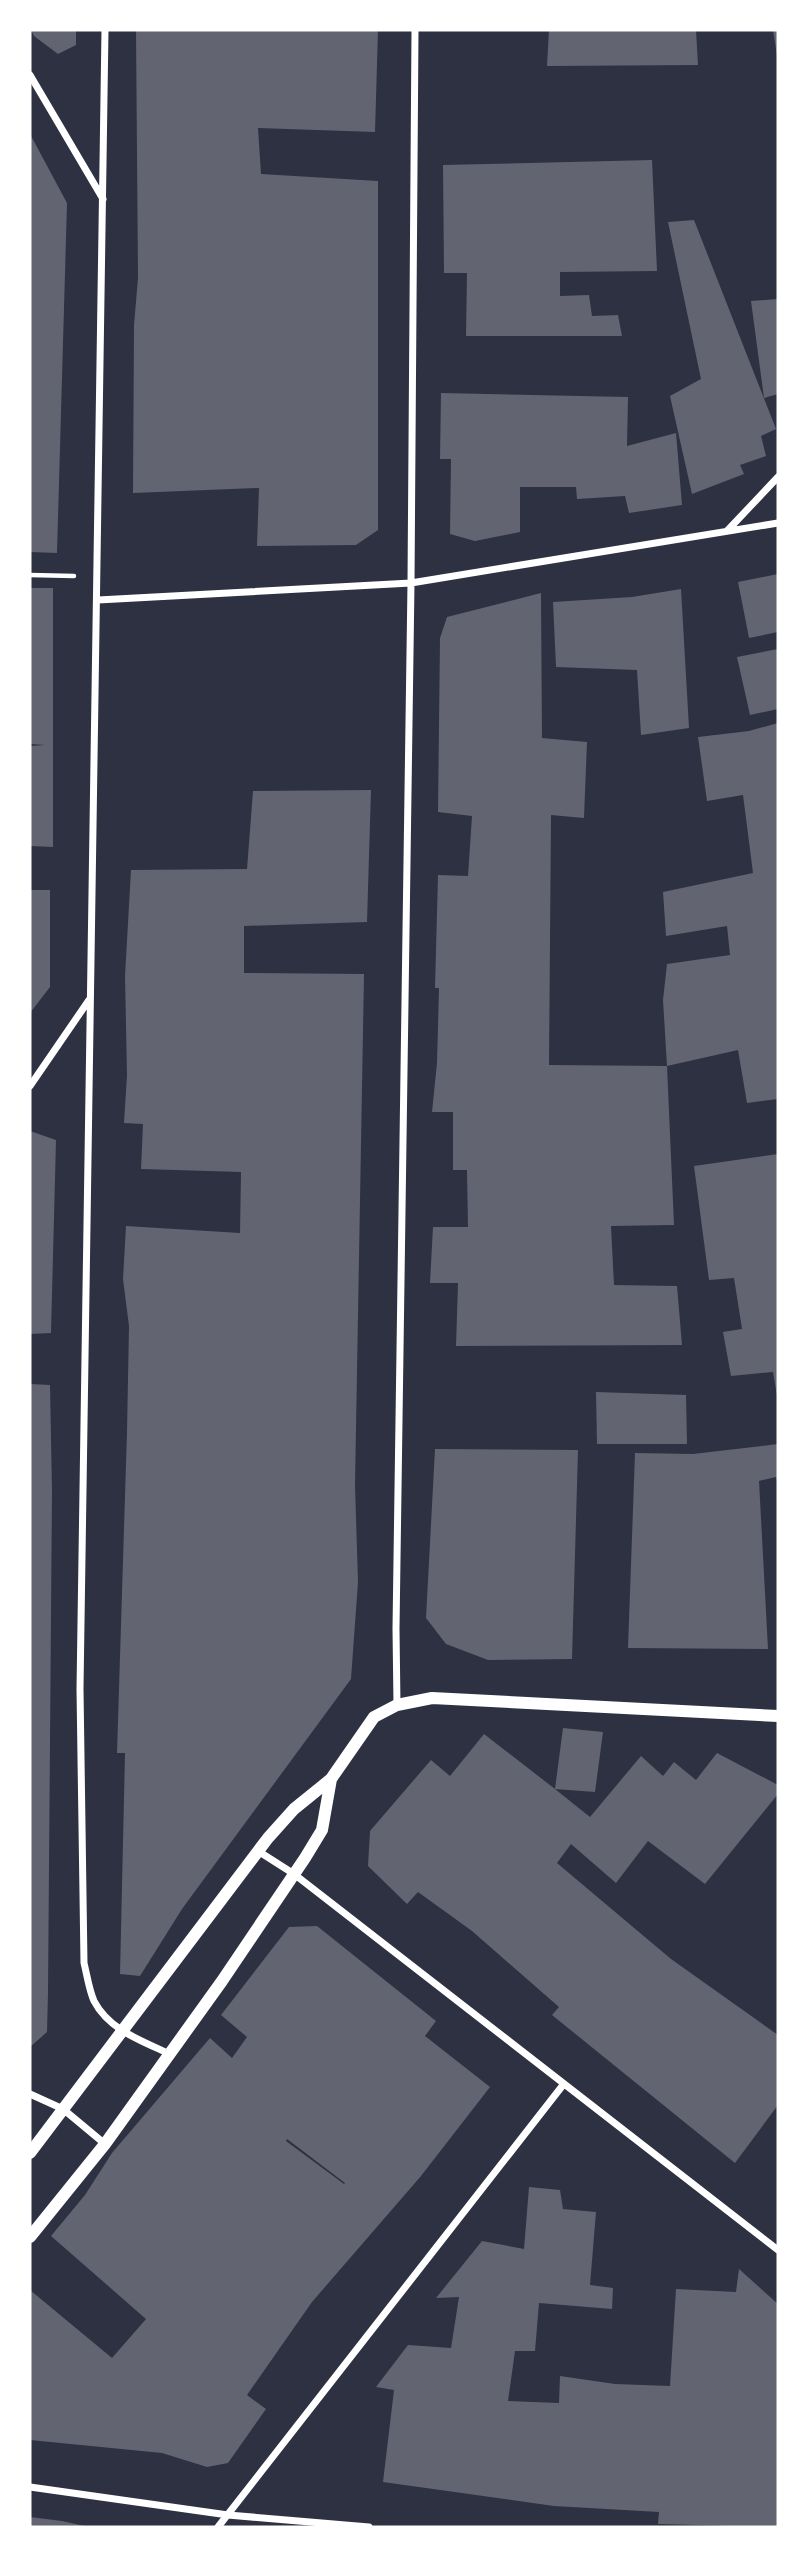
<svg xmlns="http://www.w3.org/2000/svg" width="808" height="2557" viewBox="0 0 808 2557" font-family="'PT Sans',sans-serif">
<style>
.building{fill:#626471;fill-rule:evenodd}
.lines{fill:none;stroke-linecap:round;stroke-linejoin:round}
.path{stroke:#fff;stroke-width:4.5}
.minor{stroke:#fff;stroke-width:7}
.tertiary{stroke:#fff;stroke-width:12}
</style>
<rect width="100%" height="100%" fill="#2d3142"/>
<path class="building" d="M31 30H76V45L58 54 34 36Z
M136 30H378L375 132 258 128 261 174 378 181V530L356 545 257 546 259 488 133 493 134 325 138 278Z
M549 30H696L698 65 547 66Z
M773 30H778V56H777Z
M30 134 67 203 57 553 30 552Z
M652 160 657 271 560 272V296L589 295 592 316 618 315 622 336H466L467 273H444L443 165Z
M694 220 776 429 761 436 766 456 740 465 744 474 692 494 670 396 701 379 668 222Z
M778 299V394L764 398 751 301Z
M441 393 628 397 627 446 676 433 682 505 629 513 625 496 577 499 576 487H520V532L475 541 450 534 451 459H440Z
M778 574V632L749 638 738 582Z
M30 588H53V847L30 846V746L45 745 30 744Z
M681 589 689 728 641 735 637 670 556 667 553 602 632 597Z
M541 593 542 738 587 742 584 818 551 815 549 1065 667 1066 674 1225 611 1226 614 1285 677 1286 682 1345 456 1346 458 1283H430L433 1227H468L467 1170H453V1112H432L437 1063 439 988H435L438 875 468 876 472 816 438 812 440 638 447 617Z
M778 649V709L750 715 737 657Z
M778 723V1099L747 1103 738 1050 667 1066 663 1000 667 964 730 955 727 926 666 936 663 892 753 873 743 795 707 801 698 737 749 731Z
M371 790 367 922 244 926V973L364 974 355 1485 358 1582 351 1679 182 1909 140 1976 120 1974 125 1753H117L127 1432 129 1326 123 1279 126 1226 240 1233 241 1172 141 1169 143 1124 124 1123 127 1075 125 976 131 870 247 869 253 791Z
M30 890H50V987L30 1013Z
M30 1131 56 1140 51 1333 30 1334Z
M778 1154V1396H777L773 1372 731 1376 723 1332 742 1329 734 1278 709 1280 694 1166Z
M30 1384 50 1385 52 1491 48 1993 47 2032 30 2047Z
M596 1392 686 1395 687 1444H597Z
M778 1444V1484L776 1477 759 1481 768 1649 628 1648 635 1453 693 1454Z
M435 1449 578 1450 572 1659 488 1660 446 1644 426 1618Z
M563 1728 603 1732 595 1792 555 1789 590 1817 641 1756 663 1776 674 1762 696 1780 717 1753 778 1785V1794L705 1884 648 1841 616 1883 571 1844 557 1863 671 1959 778 2035V2105L735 2163 552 2015 559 2007 472 1931 418 1892 407 1904 368 1866 370 1831 431 1760 450 1776 484 1734 555 1789Z
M317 1926 436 2021 425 2036 490 2087 421 2176 312 2302 247 2395 266 2409 228 2463 207 2467 162 2453 30 2440V2290L112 2358 146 2319 51 2236 85 2195 112 2153 210 2038 232 2058 247 2037 221 2015 289 1927ZM287 2139 345 2183 344 2184 286 2141Z
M529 2187 560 2190 563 2209 596 2212 590 2285 613 2288 612 2309 539 2303 535 2351H515L508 2401 559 2403 560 2376 615 2384 670 2386 676 2289 736 2292 739 2269 778 2304V2527L658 2524 659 2512 554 2506 383 2482 394 2390 376 2387 408 2345 451 2348 459 2297 436 2298 482 2241 524 2249Z
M30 2517 62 2521 89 2527H30Z"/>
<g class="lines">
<path class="path" d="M30 575 74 576"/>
<path class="minor" d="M105 30 80 1689 84 1963C87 1975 89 1990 94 2001 109 2030 142 2041 170 2054
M30 75 103 199
M727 531 778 477
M98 600 411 583 778 523
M30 1086 89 1000
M397 1705 396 1629 411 583 415 30
M258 1851 294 1874 778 2250
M30 2094 63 2109 105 2144
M30 2487 228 2515 369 2527
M218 2527 563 2085"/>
<path class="tertiary" d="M30 2153 268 1838 294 1809 331 1779 374 1717 397 1705 432 1698 778 1716
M30 2237 105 2144 222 1981 305 1858 322 1830 331 1779"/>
</g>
<rect width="808" height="2557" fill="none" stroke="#ffffff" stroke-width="63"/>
</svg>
